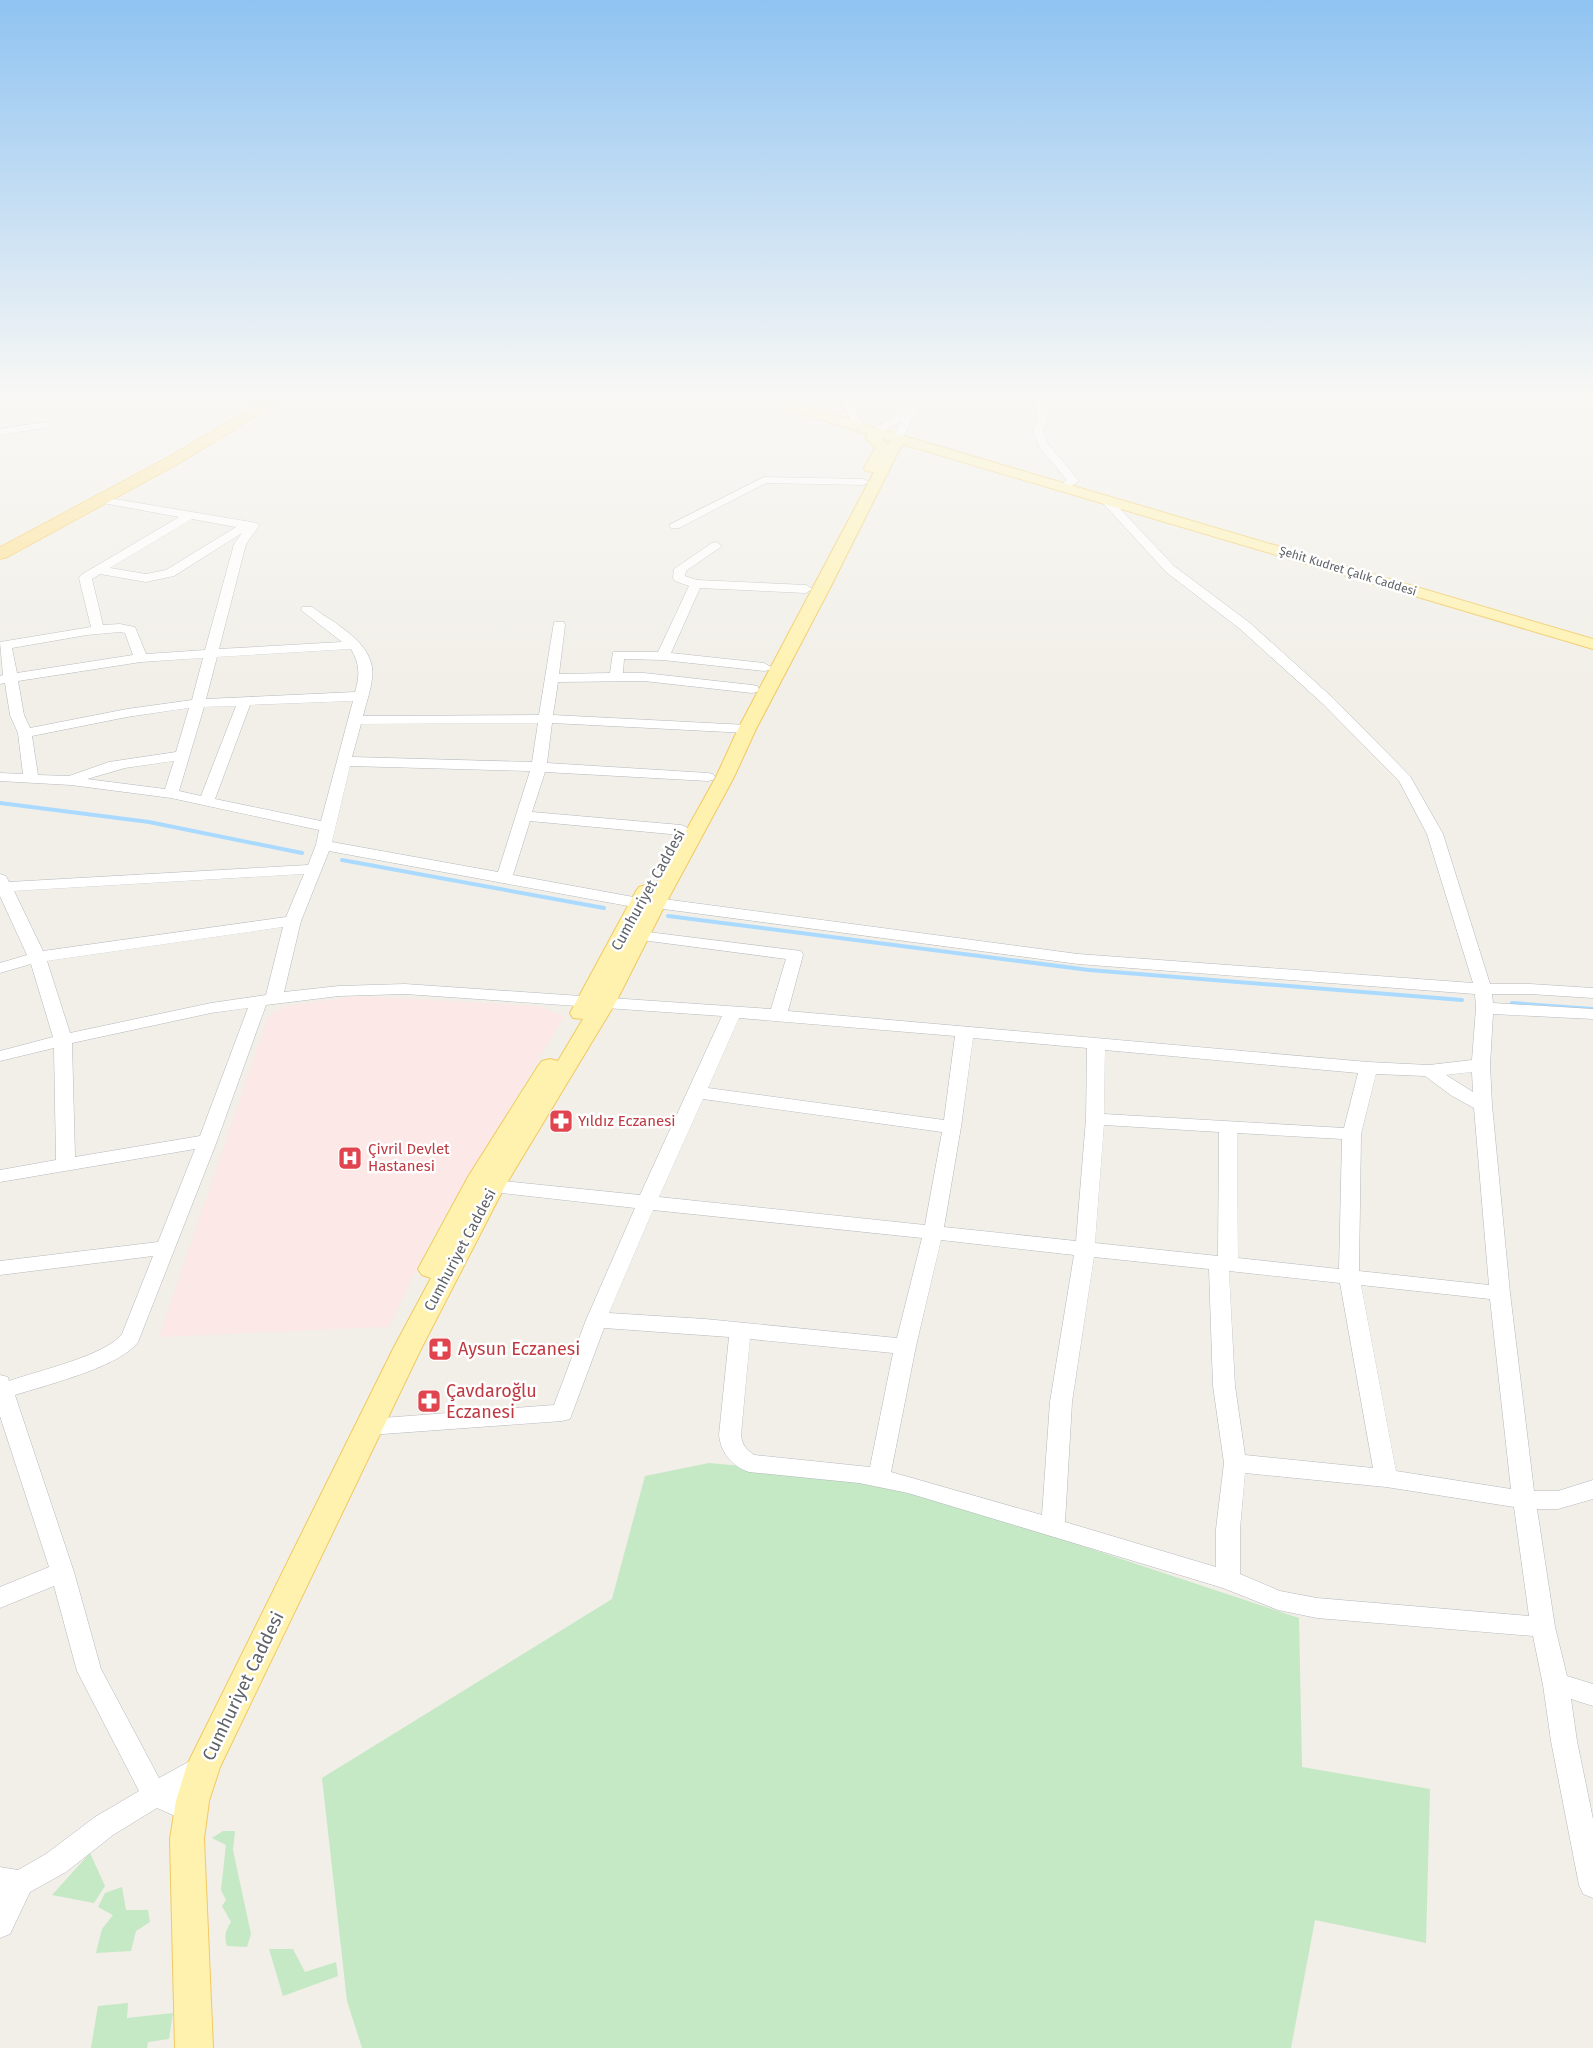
<svg xmlns="http://www.w3.org/2000/svg" width="1593" height="2048" viewBox="0 0 1593 2048" font-family="'Fira Sans',sans-serif">
<style>
.medical{fill:#fce8e6}
.green{fill:#c5e8c5}
.lines{fill:none;stroke-linecap:round;stroke-linejoin:round}
.stream{stroke:#aadaff;stroke-width:4}
.minor-casing{stroke:#b5b8bc;stroke-width:1}
.major-casing{stroke:#f2c960;stroke-width:2}
.highway-casing{stroke:#f9ab00;stroke-width:1}
.minor{fill:#fff;fill-rule:evenodd}
.major{fill:#fff2af;fill-rule:evenodd}
.highway{fill:#fde293;fill-rule:evenodd}
.labels{text-anchor:middle;stroke-width:5;stroke-linejoin:round;paint-order:stroke}
.far-street-label{font-size:12px;fill:#5f6368;stroke:#fff}
.street-label{font-size:15px;fill:#5f6368;stroke:#fff}
.health-label{font-size:15px;fill:#be3a42;stroke:#fff;text-anchor:start}
.near-health-label{font-size:18px;fill:#be3a42;stroke:#fff;text-anchor:start}
.near-street-label{font-size:18px;fill:#5f6368;stroke:#fff}
</style>
<rect width="100%" height="100%" fill="#f1efe8"/>
<path class="medical" d="M357 996 541 1006 564 1017 433 1235 389 1327 159 1337 268 1016 286 1006Z"/>
<path class="green" d="M709 1463 877 1478 1299 1618 1302 1767 1430 1789 1426 1943 1315 1920 1291 2048H362L347 2001 322 1778 612 1599 645 1476Z
M223 1831H235L233 1850 251 1934 247 1947 227 1946C224 1936 225 1931 231 1922L222 1906 226 1900 221 1890 226 1845 212 1838Z
M90 1853 105 1886 94 1903 52 1895Z
M122 1887 126 1910H148L150 1922 136 1931 131 1951 96 1953 102 1929 113 1915 98 1907 105 1893Z
M269 1949H293L305 1972 336 1962 338 1976 283 1996Z
M128 2003 127 2018 173 2013 169 2039 148 2042 147 2048H91L98 2006Z"/>
<g class="lines">
<path class="stream" d="M0 803 149 822 302 853
M342 860 604 908
M668 916 1089 970 1462 1000
M1512 1003 1593 1009"/>
<g class="minor-casing">
<path id="minor" d="M839 395H849L864 427 863 429H855Z
M914 395H924L902 440 898 441 893 438 901 421 879 434H871L870 432 871 430 908 408Z
M1032 395H1042L1047 404 1048 413 1043 432 1049 445 1079 481 1065 490 1059 487 1067 480 1040 448 1033 432C1038 419 1040 408 1032 395Z
M46 422 50 423 51 425 50 427 0 435V429Z
M764 477 863 479 869 482 863 485 766 483 679 528H671L669 525Z
M1105 496 1109 497 1174 566 1250 623 1333 698 1410 776 1443 834 1490 984H1530L1593 988V998L1530 994H1492L1493 1003 1593 1009V1019L1493 1014 1490 1065 1492 1105 1510 1293 1534 1491H1558L1593 1480V1499L1558 1509H1537L1555 1627 1567 1676 1593 1684V1706L1571 1699 1577 1741 1593 1819V1898L1583 1894 1579 1885 1551 1741 1543 1685 1533 1636 1317 1618 1278 1610 1223 1588 908 1493 859 1483 749 1472C732 1466 721 1453 719 1435L729 1337 604 1328 570 1419 562 1421 369 1435 361 1433 358 1427 361 1421 369 1419 554 1405 586 1320 635 1208 493 1192 486 1191 483 1186 486 1181 493 1180 640 1195 722 1016 405 994 339 996 266 1005 217 1141 138 1342C120 1367 46 1385 15 1395L74 1572 101 1669 159 1778 203 1754 212 1758 216 1766 212 1774 181 1793 198 1801 202 1810 198 1819 189 1822 157 1808 113 1835 66 1872 30 1892 10 1934 0 1938V1867L18 1870 46 1854 95 1817 139 1791 77 1671 54 1586 0 1608V1587L49 1567 0 1416V1375L8 1377 9 1381C37 1371 105 1356 122 1334L153 1256 0 1275V1261L158 1242 195 1149 0 1182V1170L56 1160 54 1048 0 1061V1051L53 1037 31 964 0 973V963L27 955 0 896V874L6 876 9 882 308 865 316 845 319 830 171 798 71 785 0 781V773L23 774 18 733 10 715 5 683 0 684V676L3 675 0 642 91 627 79 578 81 575 179 517 103 503 99 502 97 500 99 498 103 497 257 523 259 526 246 544 219 649 342 642 301 610 302 607H312C335 624 377 644 372 678 371 691 366 703 363 716L539 715 554 622H564L565 625 559 674 610 673 613 652H658L689 586 675 581 673 578 674 569 712 543 716 542 722 546 686 571 685 576 697 580 806 585 812 589 806 593 700 588 671 653 764 663 771 667 769 670 764 671 663 660 624 659 623 673H644L752 685 757 686 759 689 757 692 752 693 644 681 558 682 553 715 747 725 752 726 754 729 752 732 747 733 552 723 547 763 708 773 713 774 715 777 713 780 708 781 545 772 532 812 681 825 686 827 689 830 686 833 681 835 530 821 513 875 639 898 645 900 647 903 645 906 639 908 329 851 301 921 284 992 339 986 405 984 771 1009 786 959 634 939 632 936 634 933 640 931 801 951 803 955 788 1011 1368 1062 1429 1065 1472 1060 1476 1008 1475 994 1078 964 656 908 650 906 648 903 650 900 656 898 1078 954 1473 983 1427 834 1399 781 1323 704 1240 629 1166 572 1101 501 1099 499 1101 497ZM192 519 236 527 166 570 146 574 110 568ZM242 533 234 544 205 650 146 654 135 627 120 624 103 625 92 579 100 574 146 582 174 576ZM120 632 125 633 133 655 17 673 12 648 87 635ZM351 649C360 664 360 676 355 692L206 699 217 657ZM203 658 192 700 127 709 30 728 24 715 18 681 141 662ZM353 701 321 821 215 799 250 705ZM236 706 201 796 179 791 204 707ZM189 708 176 752 109 762 69 776 38 775 32 736 127 717ZM538 723 532 762 352 757 361 724ZM174 761 165 789 87 779 125 768ZM350 766 530 771 498 872 332 842ZM304 874 286 917 43 951 14 891ZM283 927 266 995 211 1003 70 1033 47 961ZM248 1008 200 1136 75 1157 72 1043 211 1013ZM739 1018 955 1036 944 1120 708 1088ZM973 1038 1087 1048 1086 1119 1076 1241 944 1227 961 1127ZM1105 1050 1358 1073 1344 1128 1104 1114ZM1472 1072 1473 1092 1446 1075ZM1376 1074 1425 1076 1452 1096 1474 1108 1489 1285 1359 1271 1361 1134ZM703 1099 942 1132 925 1225 659 1197ZM1104 1125 1219 1132 1218 1256 1095 1243ZM1237 1133 1342 1139 1339 1269 1238 1258ZM653 1210 922 1238 897 1338 705 1319 609 1313ZM941 1240 1074 1255 1050 1402 1042 1515 891 1472 916 1346ZM1094 1257 1209 1269 1213 1386 1224 1463 1216 1529V1567L1065 1522 1072 1402ZM1229 1271 1340 1283 1373 1468 1245 1455 1235 1386ZM1361 1285 1490 1299 1511 1489 1396 1471ZM750 1339 893 1353 870 1467 754 1455C746 1449 742 1445 741 1435ZM1245 1473 1386 1487 1514 1507 1529 1616 1317 1598 1280 1591 1240 1574V1529Z"/>
</g>
<g class="major-casing">
<path id="major" d="M752 395H772L880 429 1593 639V649L902 444 829 590 756 729 734 777 666 903 616 1002 505 1186 421 1349 220 1767 209 1801 204 1839 213 2048H175L170 1839 176 1801 187 1765 393 1349 431 1278 422 1275 418 1269 468 1177 538 1066 542 1061 550 1059 558 1061 583 1019 573 1018 570 1013 636 891 639 887 646 885 654 888 716 777 738 729 874 472 866 471 864 468 875 448 866 438 867 434 753 398ZM881 438 890 441 888 445Z"/>
</g>
<g class="highway-casing">
<path id="highway" d="M273 395H291L180 463 6 558 0 559V547L168 457Z"/>
</g>
<use href="#minor" class="minor"/>
<use href="#major" class="major"/>
<use href="#highway" class="highway"/>
</g>
<linearGradient id="sky" x2="0" y2="1"><stop stop-color="#8fc3f1"/><stop offset="0.58" stop-color="#f9f8f5"/><stop offset="1" stop-color="#f9f8f5" stop-opacity="0"/></linearGradient>
<rect width="1593" height="682" fill="url(#sky)"/>
<defs>
<g id="pharmacy-square" transform="scale(1.25)"><rect x="-9" y="-9" width="18" height="18" rx="4" fill="#e0444e" stroke="#fff"/><path d="M-2-6h4v4h4v4h-4v4h-4v-4h-4v-4h4Z" fill="#fff"/></g>
<g id="hospital-square" transform="scale(1.25)"><rect x="-9" y="-9" width="18" height="18" rx="4" fill="#e0444e" stroke="#fff"/><path d="M-5-5h3v3.5h4V-5h3V5h-3V1.5h-4V5h-3Z" fill="#fff"/></g>
</defs>
<g fill-rule="evenodd">
<use href="#pharmacy-square" x="561" y="1121"/>
<use href="#hospital-square" x="350" y="1158"/>
<use href="#pharmacy-square" x="440" y="1349"/>
<use href="#pharmacy-square" x="429" y="1401"/>
</g>
<g class="labels">
<g class="far-street-label">
<text transform="translate(1348 571) rotate(17)" y="4">Şehit Kudret Çalık Caddesi</text>
</g>
<g class="street-label">
<text transform="translate(648 890) rotate(-61)" y="5">Cumhuriyet Caddesi</text>
<text transform="translate(460 1250) rotate(-62)" y="5">Cumhuriyet Caddesi</text>
</g>
<g class="health-label">
<text x="578" y="1126">Yıldız Eczanesi</text>
<text x="368" y="1154">Çivril Devlet<tspan x="368" dy="17">Hastanesi</tspan></text>
</g>
<g class="near-health-label">
<text x="458" y="1355">Aysun Eczanesi</text>
<text x="446" y="1397">Çavdaroğlu<tspan x="446" dy="21">Eczanesi</tspan></text>
</g>
<g class="near-street-label">
<text transform="translate(243 1686) rotate(-64)" y="6">Cumhuriyet Caddesi</text>
</g>
</g>
</svg>
